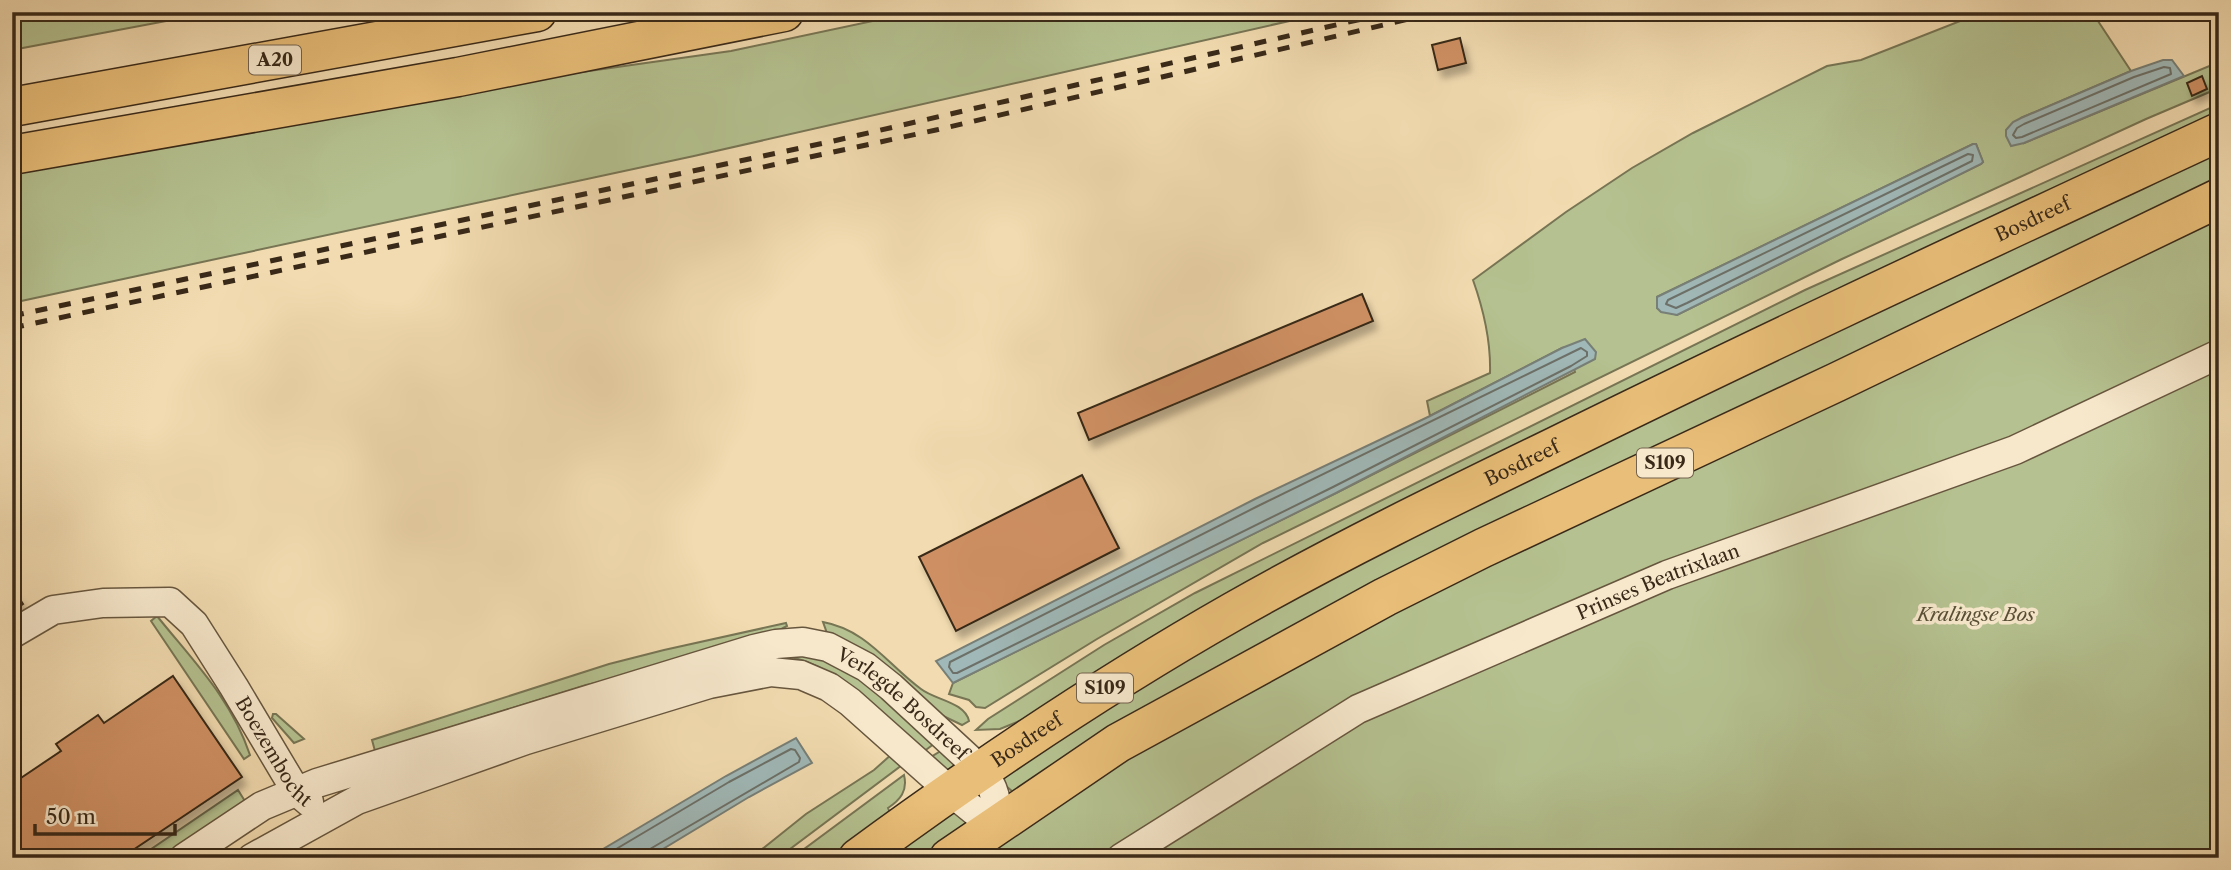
<svg xmlns="http://www.w3.org/2000/svg" width="2231" height="870" viewBox="0 0 2231 870" font-family="'Libre Caslon Text',serif">
<style>
.green{fill:#b5c190;stroke:#777554;stroke-width:2;fill-rule:evenodd}
.water{fill:#a0b8b7;stroke:#777f77;stroke-width:2}
.lines{fill:none;stroke-linecap:round;stroke-linejoin:round}
.shore{stroke:#6c7068;stroke-width:2}
.building{fill:#ce9064;stroke:#392918;stroke-width:2;filter:url(#shadow)}
.minor-casing{stroke:#67563e;stroke-width:31}
.highway-casing{stroke:#392918;stroke-width:41}
.minor{stroke:#f7e8cc;stroke-width:28}
.highway{stroke:#e9be78;stroke-width:38}
.rail{stroke:#392918;stroke-width:5;stroke-dasharray:12 12;stroke-linecap:butt}
.labels{text-anchor:middle;stroke-width:7;stroke-linejoin:round;paint-order:stroke}
.shield{fill:#f7e8cc;stroke:#72624e;stroke-width:2}
.shield-label{font-size:18px;font-weight:bold;fill:#392918}
.street-label{font-size:19px;fill:#392918;stroke:#f7e8cc}
.park-label{font-size:19px;font-style:italic;fill:#584f36;stroke:#f7e8cc}
</style>
<defs>
<filter id="shadow"><feDropShadow dx="4.5" dy="8" stdDeviation="3.5" flood-color="#0004"/></filter>
</defs>
<rect width="100%" height="100%" fill="#f2dbb0"/>
<filter id="stains"><feTurbulence type="fractalNoise" baseFrequency=".00286" numOctaves="4"/><feColorMatrix values="0 0 0 0 .2 0 0 0 0 .09 0 0 0 0 .02 0 0 0 .5 -.17"/></filter>
<radialGradient id="worn" r=".72"><stop offset=".6" stop-color="#630" stop-opacity="0"/><stop offset="1" stop-color="#630" stop-opacity=".3"/></radialGradient>
<path class="green" d="M12 12H214L12 50Z
M915 12H1329L694 156 12 303V172L518 81 731 51Z
M1983 12H2092L2131 71 2021 118 2024 143 2219 62V88L2146 119 1842 259 1263 543 1097 639 985 708 976 707 969 700 949 694 953 683 1336 493 1575 372 1566 347 1562 348 1430 416 1427 401 1490 373C1491 340 1484 311 1473 280L1566 212 1632 168 1693 133 1827 66 1861 60ZM1973 144H1976L1983 162 1981 164 1677 315 1657 308V297Z
M2219 104V120L1022 720 1000 729 976 730 988 719 1104 645 1195 593 1805 290Z
M2219 142V188L1013 792 990 772 1259 607Z
M2219 216V858H969L1114 764 1363 623Z
M157 616C194 662 231 698 250 755L244 759 151 621Z
M823 622C867 630 888 665 921 689 935 700 965 702 969 721L962 725 937 713 827 633Z
M786 623 787 626 774 633 633 675 586 685 375 751 372 740 609 664 664 650Z
M800 650 840 659 938 741 923 752C881 713 846 670 788 656Z
M273 714H276L304 739 294 743 272 718Z
M944 749 967 767 955 778 931 757Z
M892 754 902 765 778 858H751L806 814 874 770Z
M904 775C908 791 900 800 888 808L890 813 828 858H792Z
M238 790 248 806 175 858H138Z
M940 803 973 824 933 858H866Z"/>
<path class="water" d="M2163 60H2172L2184 76 2024 143 2011 146 2006 136V130L2013 122 2021 118 2131 71Z
M1973 144H1976L1983 162 1981 164 1677 315 1661 312 1657 308V297Z
M1585 339 1596 352 1595 359 1336 493 953 683 936 661 1255 499 1430 416 1562 348Z
M796 738 812 763 749 797 648 858H588L726 776Z"/>
<g class="lines">
<path class="shore" d="M2164 67 2170 68 2171 74 2022 137 2016 138 2013 135 2017 128 2024 124 2134 77Z
M1968 154 1973 155 1972 161 1687 303 1676 308 1666 304 1668 300Z
M1581 348 1587 352V356L1571 366 1333 487 957 673H953L949 667 950 662 1258 506Z
M601 858 729 782 791 749 795 750 800 758 799 762 650 849 646 858"/>
</g>
<path class="building" d="M1460 38 1466 63 1438 70 1432 45Z
M2202 76 2207 89 2192 96 2187 83Z
M1362 294 1373 321 1089 440 1078 413Z
M1082 475 1119 548 956 631 919 557Z
M17 595 23 604 16 609 12 598Z
M173 676 242 777 121 858H12V784L61 751 56 744 98 715 104 723Z"/>
<g class="lines">
<g class="minor-casing">
<g id="minor">
<path id="s1" d="M12 634 53 610 103 603 170 602 194 624 234 687 296 791 309 802"/>
<path id="s2" d="M184 858 262 806 317 783 754 649 776 644 803 642 828 647 866 667 891 687 982 771C995 787 997 802 998 823L977 813 951 792 850 702 829 687 801 675 771 672 709 684 526 740 439 771 357 800 252 858"/>
<path id="s3" d="M1121 858 1358 709 1667 575 2015 450 2219 354"/>
</g>
</g>
<g class="highway-casing">
<g id="highway">
<path d="M12 107 537 12"/>
<path d="M12 155 458 77 784 12"/>
<path id="s4" d="M858 858C979 769 1104 685 1234 611 1338 552 1445 500 1552 448 1773 339 1996 236 2219 132"/>
<path d="M949 858 1118 743 1385 597 1483 548 1837 382 2219 198"/>
</g>
</g>
<use href="#minor" class="minor"/>
<use href="#highway" class="highway"/>
<path class="rail" d="M12 316 829 142 1392 12
M12 328 936 130 1439 12"/>
</g>
<g class="labels">
<g class="shield">
<rect x="249" y="45.5" width="52" height="29" rx="5"/>
<rect x="1637" y="448.5" width="56" height="29" rx="5"/>
<rect x="1077" y="673.5" width="56" height="29" rx="5"/>
</g>
<g class="shield-label">
<text x="275" y="66">A20</text>
<text x="1665" y="469">S109</text>
<text x="1105" y="694">S109</text>
</g>
<g class="street-label">
<text dy="7" stroke="none"><textPath href="#s4" startOffset="1340">Bosdreef</textPath></text>
<text dy="7" stroke="none"><textPath href="#s4" startOffset="774">Bosdreef</textPath></text>
<text dy="7" stroke="none"><textPath href="#s3" startOffset="606">Prinses Beatrixlaan</textPath></text>
<text dy="7" stroke="none"><textPath href="#s2" startOffset="780">Verlegde Bosdreef</textPath></text>
<text dy="7" stroke="none"><textPath href="#s4" startOffset="206">Bosdreef</textPath></text>
<text dy="7" stroke="none"><textPath href="#s1" startOffset="348">Boezembocht</textPath></text>
</g>
<g class="park-label">
<text x="1976" y="621">Kralingse Bos</text>
</g>
</g>
<rect width="2231" height="870" fill="none" stroke="#f2dbb0" stroke-width="42"/>
<rect x="14" y="14" width="2203" height="842" fill="none" stroke="#392918" stroke-width="3.5"/>
<rect x="21" y="21" width="2189" height="828" fill="none" stroke="#392918" stroke-width="2"/>
<path d="M35 824v10h140v-10" fill="none" stroke="#392918" stroke-width="3.5"/>
<text x="46" y="824" font-size="21" fill="#392918" stroke="#f7e8cc" stroke-width="5" paint-order="stroke">50 m</text>
<rect width="100%" height="100%" filter="url(#stains)"/>
<rect width="100%" height="100%" fill="url(#worn)"/>
</svg>
